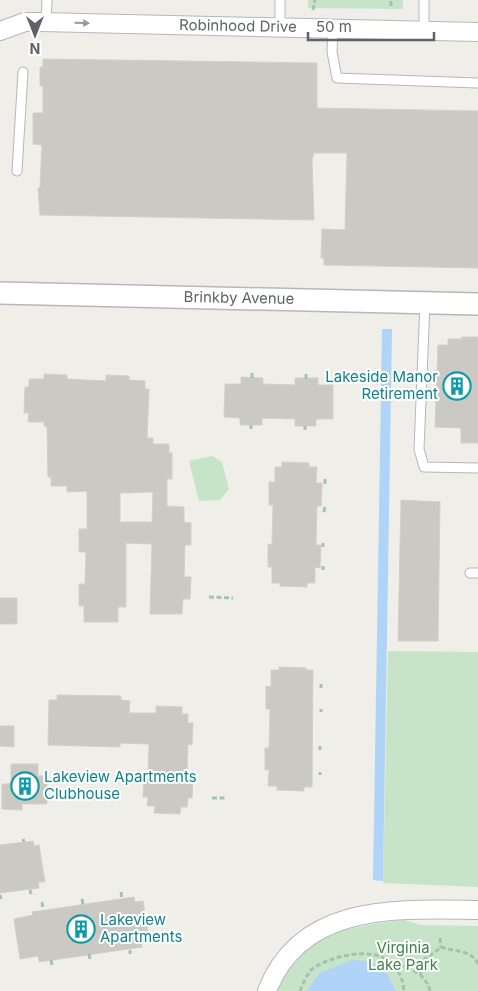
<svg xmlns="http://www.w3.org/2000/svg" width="478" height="991" viewBox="0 0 478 991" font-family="Inter,sans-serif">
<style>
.green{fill:#c7e4c9}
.water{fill:#b0d4f7}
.building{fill:#cbc9c4;stroke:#d4d0c6;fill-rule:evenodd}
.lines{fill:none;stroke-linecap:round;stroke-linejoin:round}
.service-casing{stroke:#b5b7bb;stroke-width:11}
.minor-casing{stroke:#b5b7bb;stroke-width:20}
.tertiary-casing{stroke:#b5b7bb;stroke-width:24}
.path{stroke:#a0c5ad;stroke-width:3;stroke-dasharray:5 2.5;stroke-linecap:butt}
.service{stroke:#fff;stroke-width:9}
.minor{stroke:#fff;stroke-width:18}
.tertiary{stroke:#fff;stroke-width:21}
.oneway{fill:#97999c}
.labels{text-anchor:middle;stroke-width:4;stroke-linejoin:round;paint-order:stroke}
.street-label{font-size:15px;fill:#5f6266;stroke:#fff}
.culture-label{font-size:15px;fill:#0d838f;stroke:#fff;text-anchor:start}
.park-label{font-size:15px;fill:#408447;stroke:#fff}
</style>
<rect width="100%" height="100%" fill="#efeee8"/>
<path class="green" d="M308 0H403V9L308 8Z
M212 456 222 462 229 489 220 500 199 501 189 461Z
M388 651 478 652V887L383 883Z
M404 920 421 925 478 926V991H277C305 933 345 927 404 920Z"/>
<path class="water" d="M382 329H392L383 881 373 880Z
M353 960C381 961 384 967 396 991H307L319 973Z"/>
<path class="building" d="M43 59 317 63V108L478 111V268L324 265V258H321L322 229 345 230 347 153H314L312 160 314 220 40 215 38 188H40L42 145 33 144V113H43V86H40V67H43Z
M462 337H478V443H461V428L435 427 438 345H448V339H462Z
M44 374 67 375V379L106 381V375L129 376V380L145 381V389H149L147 438H153V444H169V453H172V479H167V506L184 507V522L191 523V545H185L184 577H191L190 599H183L182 614H150L152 544 126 543V607H118V622H84V606H79V584H85L86 552H79V529H87V491L67 492V486H51V477H48L47 427 44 426V422H28L29 413H24L25 387H29V379H44ZM153 492 152 522H120V493Z
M241 377 263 378V384L295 385V378H318V385H333V419H316V426H295V419L262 418V425H240V418L224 417 225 384H241Z
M282 462 309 463V467H317L316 483H322L321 506H317L316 545H321L320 568 315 567V583H307V587L280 586V583H272V567H268V544L272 545 273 505H269V482H275V467H282Z
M401 500 440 502 438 641H398Z
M0 598H17V624H0Z
M279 667 306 668V670H313L312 787H304V791L277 790V786H268L269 770H265V748H269L270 709H266V686L271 687V670H279Z
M57 695 121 696V700L130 701 129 713H156V706L182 707V714H188V723H193L192 745 188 744 187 776H193L192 798H188L187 807H181L180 814 154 813 155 806H147L148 797H143L144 775H148L149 744 120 743V747L48 745 49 700H57Z
M0 726H14V747L0 746Z
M11 764H38V776H47V804H22V810L2 809V784H9L11 781Z
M33 841 34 846 39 845 45 882H38L39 888 0 893V845Z
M134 897 135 902 143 901 149 940 141 942 142 947 39 962 38 956 20 959 14 919 33 915 32 912Z"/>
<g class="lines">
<g class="service-casing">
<path id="service" d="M424 0V31
M46 23 47 0
M280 27V0
M333 28 332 52 337 78 478 83
M17 171 23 72
M425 303 419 449 424 467 478 468
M470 573H478"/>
</g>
<g class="minor-casing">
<path id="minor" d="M0 31 25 22H41L478 32
M267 991C301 902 399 909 478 910"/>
</g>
<g class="tertiary-casing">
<path id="tertiary" d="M0 293 478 304"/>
</g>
<path class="path" d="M391 6V0
M313 10 315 0
M252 373V379
M306 374V380
M251 425V429
M305 426V430
M325 484V479
M324 512 325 506
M323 543V547
M323 566V570
M209 597 233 598
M321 688V684
M321 709V712
M320 746V750
M320 772V775
M212 798H227
M23 839 24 842
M30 890 31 894
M121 892 122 899
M0 895 1 899
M82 899 83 904
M42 902 43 909
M440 938 441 947
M441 947C454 952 471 949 478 964
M130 950V954
M89 954 90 959
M51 960 52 965
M392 963C408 967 426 973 430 991
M421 975C418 956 430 958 441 947
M300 991C303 984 306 976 311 970 318 964 327 961 336 958 367 949 400 952 404 991"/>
<use href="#service" class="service"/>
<use href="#minor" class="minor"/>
<use href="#tertiary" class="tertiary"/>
</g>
<defs><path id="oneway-solid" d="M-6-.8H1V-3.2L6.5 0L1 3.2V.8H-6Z" transform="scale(1.25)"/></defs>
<use class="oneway" href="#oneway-solid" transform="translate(82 23) rotate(1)"/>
<defs>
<g id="building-ring" transform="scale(1.4375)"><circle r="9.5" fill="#fff" stroke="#0f9aa8" stroke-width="1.5"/><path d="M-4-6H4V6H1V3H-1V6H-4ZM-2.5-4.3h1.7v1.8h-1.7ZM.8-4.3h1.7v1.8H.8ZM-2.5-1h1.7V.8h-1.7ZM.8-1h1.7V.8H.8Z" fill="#0f9aa8"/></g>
</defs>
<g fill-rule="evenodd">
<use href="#building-ring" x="457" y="386"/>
<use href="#building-ring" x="25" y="786"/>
<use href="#building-ring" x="81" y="929"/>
</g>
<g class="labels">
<g class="street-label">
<text transform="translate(238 26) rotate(1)" y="5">Robinhood Drive</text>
<text transform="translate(239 298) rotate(1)" y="5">Brinkby Avenue</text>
</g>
<g class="culture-label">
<text x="438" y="382" text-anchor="end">Lakeside Manor<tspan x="438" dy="17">Retirement</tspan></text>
<text x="44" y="782">Lakeview Apartments<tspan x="44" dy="17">Clubhouse</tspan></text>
<text x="100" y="925">Lakeview<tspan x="100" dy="17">Apartments</tspan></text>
</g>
<g class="park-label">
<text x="403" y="953">Virginia<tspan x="403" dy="17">Lake Park</tspan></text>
</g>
</g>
<g transform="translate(35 35) rotate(180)" stroke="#ffffff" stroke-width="4" paint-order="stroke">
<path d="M0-4L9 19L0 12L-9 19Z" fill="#5f6266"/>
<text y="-8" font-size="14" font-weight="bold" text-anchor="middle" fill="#5f6266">N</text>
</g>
<path d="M308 32v8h126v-8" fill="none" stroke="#5f6266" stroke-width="2.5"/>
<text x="316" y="32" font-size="15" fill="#5f6266" stroke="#ffffff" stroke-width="4" paint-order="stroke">50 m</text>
</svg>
